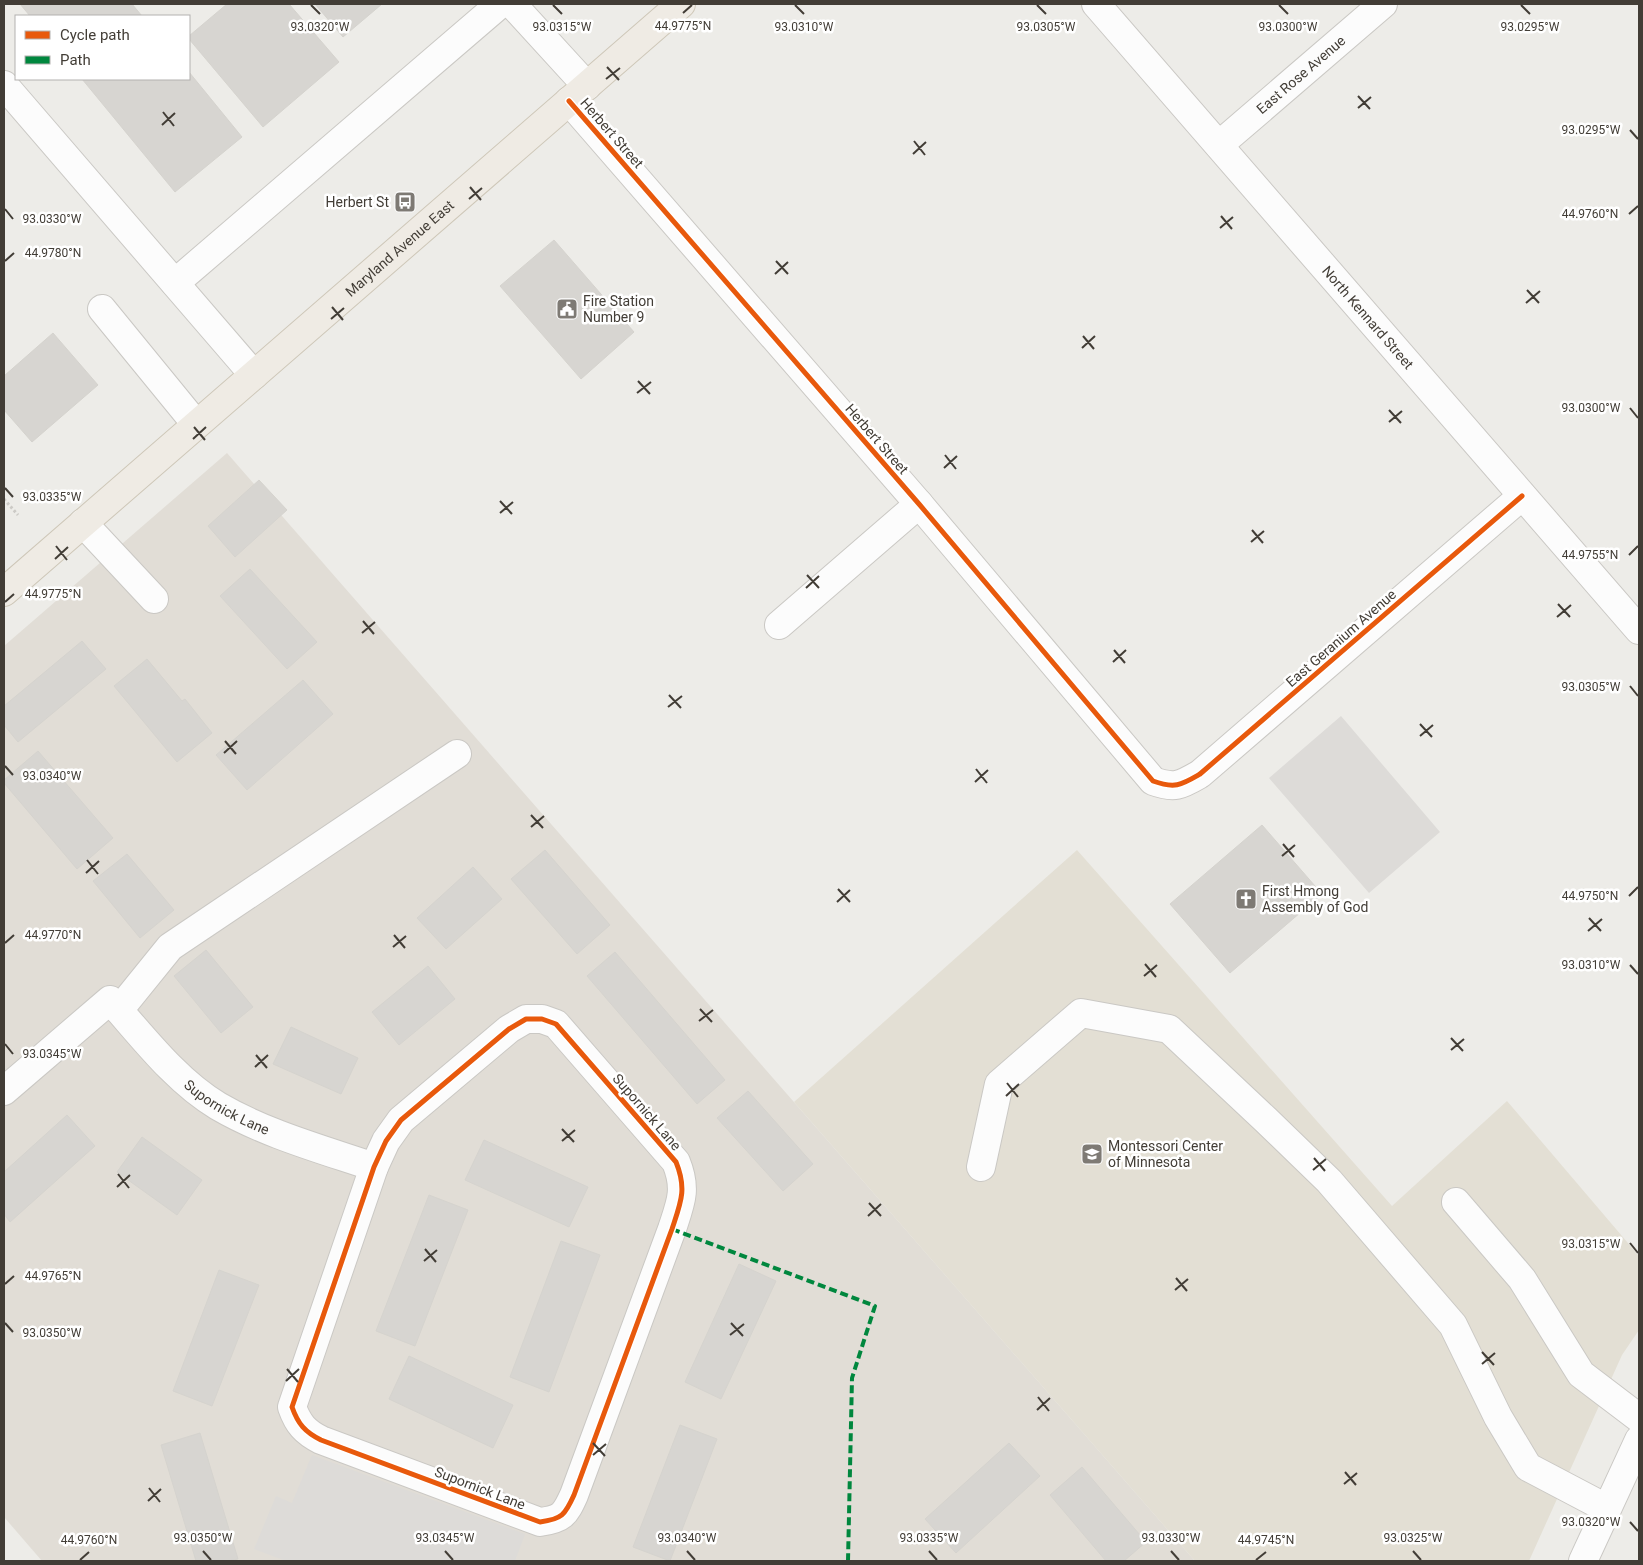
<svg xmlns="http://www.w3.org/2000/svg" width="1643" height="1565" viewBox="0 0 1643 1565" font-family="Roboto,sans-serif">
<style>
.residential{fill:#e1ddd6}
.education{fill:#e3dfd4}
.parking{fill:#dddbd8}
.building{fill:#d7d5d1;stroke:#d5d3ce}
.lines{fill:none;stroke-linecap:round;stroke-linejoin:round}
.minor-casing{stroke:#cac8c4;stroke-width:30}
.major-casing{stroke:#cec7b8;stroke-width:30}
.path{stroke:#cccac6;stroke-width:3;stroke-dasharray:2.5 2.5;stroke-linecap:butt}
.minor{stroke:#fcfcfc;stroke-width:28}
.major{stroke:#efebe4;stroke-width:28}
.quiet{stroke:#00873e;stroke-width:4;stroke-dasharray:8 4;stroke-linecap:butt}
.cycleway-casing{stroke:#fff;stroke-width:8}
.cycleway{stroke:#e8590c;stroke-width:5}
.ticks{fill:none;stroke:#423d36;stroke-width:2}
.labels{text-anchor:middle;stroke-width:5;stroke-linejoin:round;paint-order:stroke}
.street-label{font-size:14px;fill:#423d36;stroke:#fff}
.poi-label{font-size:14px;fill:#423d36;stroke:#fff;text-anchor:start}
.ticks-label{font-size:12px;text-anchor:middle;fill:#423d36;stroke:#fff;stroke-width:5;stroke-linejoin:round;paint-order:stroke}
</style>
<rect width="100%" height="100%" fill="#edece8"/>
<path class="residential" d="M227 453 1195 1561H42L4 1517V646Z"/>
<path class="education" d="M1077 850 1392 1206 1507 1101 1639 1256V1330L1622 1355 1529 1561H1195L794 1102Z"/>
<path class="parking" d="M1341 716 1440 832 1369 893 1269 778Z
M312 1455 525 1534 515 1561H286L254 1549 276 1496 292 1503Z"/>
<path class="building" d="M20 4H132L142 16H30Z
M227 4H289L339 62 263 127 189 39V36Z
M315 4H382L343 37Z
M189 72 242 137 175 192 82 79H189Z
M554 240 634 332 581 379 500 286Z
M53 333 98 385 32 442 4 410V376Z
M259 480 287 510 235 557 208 526Z
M250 569 317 642 287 669 220 596Z
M82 641 106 669 18 742 4 725V706Z
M147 659 182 701 185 699 212 733 177 762 114 686Z
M303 680 333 714 247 790 216 755Z
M38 751 113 838 77 869 4 783V780Z
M1262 825 1322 894 1230 973 1170 904Z
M545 850 610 925 577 954 511 879Z
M127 854 174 910 140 938 93 881Z
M473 867 502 899 446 949 417 918Z
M206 950 253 1007 221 1033 174 976Z
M615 952 725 1080 697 1104 587 976Z
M428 966 455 999 399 1045 372 1012Z
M291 1027 358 1058 341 1094 273 1064Z
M748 1091 813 1164 783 1191 717 1118Z
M67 1115 95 1146 10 1222 4 1214V1172Z
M142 1137 202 1180 177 1215 117 1172Z
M484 1140 588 1187 569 1227 465 1180Z
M429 1195 468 1210 415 1346 376 1331Z
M561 1241 600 1255 549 1392 510 1377Z
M739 1264 776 1281 721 1399 685 1382Z
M219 1270 259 1285 212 1406 173 1391Z
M409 1356 513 1405 493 1448 389 1399Z
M680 1425 717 1439 670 1561 633 1547Z
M200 1433 238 1559 229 1561H196L161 1445Z
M1009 1443 1040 1476 956 1553 925 1519Z
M1082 1467 1146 1542 1124 1561H1106L1050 1495Z"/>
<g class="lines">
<g class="minor-casing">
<g id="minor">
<path d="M512 4 587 86"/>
<path id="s1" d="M1096 4 1639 630"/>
<path d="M4 85 254 375"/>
<path d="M569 101 919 504 1153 781C1175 789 1181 785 1200 774L1522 496"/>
<path id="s2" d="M1219 145 1383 4"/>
<path d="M175 283 500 4"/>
<path d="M102 309 196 424"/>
<path d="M83 523 154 599"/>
<path d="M779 625 919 504"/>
<path d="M119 1010 170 947 457 754"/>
<path d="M526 1019H542L556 1024 676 1162C687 1189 681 1202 672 1229L574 1495C565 1515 562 1519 540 1522L321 1440C305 1432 298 1424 292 1407L374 1167 386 1141 401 1120 509 1029Z"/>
<path id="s3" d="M4 1091 110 1000C142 1036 176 1081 218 1106 266 1134 321 1149 374 1167"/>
<path d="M981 1167 999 1084 1081 1013 1169 1029 1266 1120 1329 1181 1453 1325 1498 1417 1528 1467 1606 1508"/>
<path d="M1456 1202 1522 1279 1581 1374 1639 1418"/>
<path d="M1583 1561 1639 1440"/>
</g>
</g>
<g class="major-casing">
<g id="major">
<path id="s4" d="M4 592 681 4"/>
</g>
</g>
<path class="path" d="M4 499 18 515"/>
<use href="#minor" class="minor"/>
<use href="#major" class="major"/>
<path class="quiet" d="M672 1229 875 1306 852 1378 848 1561"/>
<g class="cycleway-casing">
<path id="cycleway" d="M569 101 919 504 1153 781C1175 789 1181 785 1200 774L1522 496
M526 1019H542L556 1024 676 1162C687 1189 681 1202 672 1229L574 1495C565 1515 562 1519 540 1522L321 1440C305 1432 298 1424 292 1407L374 1167 386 1141 401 1120 509 1029Z"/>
</g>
<use href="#cycleway" class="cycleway"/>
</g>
<path class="ticks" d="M311 5 320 14M553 5 562 14M795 5 804 14M1037 5 1046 14M1279 5 1288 14M1521 5 1530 14M683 13 692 5M607 67 619 80M606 79 620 68M1358 96 1370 109M1358 108 1371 97M163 112 174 126M162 125 175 113M1630 130 1638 139M914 141 925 155M913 154 926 142M470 187 481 200M469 199 482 188M5 209 13 219M1629 214 1638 206M1221 216 1232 229M1220 228 1233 217M5 261 14 253M776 261 788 274M775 274 788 262M1527 290 1539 303M1526 303 1540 291M332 307 343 320M331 319 344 308M1083 336 1094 349M1082 348 1095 336M638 381 650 394M637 393 651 382M1630 408 1638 418M1389 410 1401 423M1389 422 1402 411M194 427 205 440M193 439 206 427M945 455 956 469M944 468 957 456M5 488 13 497M500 501 512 514M500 513 513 502M1252 530 1263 543M1251 542 1264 531M56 546 67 560M1629 555 1638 546M55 559 68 547M807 575 819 588M806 588 819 576M5 602 14 594M1558 604 1570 617M1557 617 1571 605M363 621 374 634M362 633 375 622M1114 650 1125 663M1113 662 1126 650M1630 686 1638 696M669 695 681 708M668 707 682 696M1420 724 1432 737M1420 736 1433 725M225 741 236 754M224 753 237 741M5 766 13 775M976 769 987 783M975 782 988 770M531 815 543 828M531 827 544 816M1283 844 1294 857M1282 856 1295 845M87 860 98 874M86 873 99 861M838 889 850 902M1629 896 1638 887M837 902 850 890M1589 918 1601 931M1588 931 1602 919M394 935 405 948M5 943 14 935M393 947 406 936M1145 964 1156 977M1630 965 1638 974M1144 976 1157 965M700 1009 712 1022M699 1021 713 1010M1451 1038 1463 1051M5 1044 13 1054M1451 1050 1464 1039M256 1055 267 1068M255 1067 268 1055M1007 1083 1018 1097M1006 1096 1019 1084M562 1129 574 1142M562 1141 575 1130M1314 1158 1325 1171M1313 1170 1326 1159M118 1174 129 1188M117 1187 130 1175M869 1203 881 1216M868 1216 881 1204M1630 1243 1638 1253M425 1249 436 1262M424 1261 437 1250M1176 1278 1187 1291M5 1284 14 1276M1175 1290 1188 1279M5 1323 13 1332M731 1323 743 1336M730 1335 744 1324M1482 1352 1494 1365M1482 1364 1495 1353M287 1369 298 1382M286 1381 299 1369M1038 1397 1049 1411M1037 1410 1050 1398M593 1443 605 1456M593 1455 606 1444M1345 1472 1356 1485M1344 1484 1357 1473M149 1488 160 1502M148 1501 161 1489M1630 1522 1638 1531M203 1551 211 1560M445 1551 453 1560M687 1551 695 1560M929 1551 937 1560M1171 1551 1179 1560M1413 1551 1421 1560M80 1560 89 1552M1256 1560 1266 1552"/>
<defs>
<g id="bus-square" transform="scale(1.125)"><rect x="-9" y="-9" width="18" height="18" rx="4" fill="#7e7a74" stroke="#fff"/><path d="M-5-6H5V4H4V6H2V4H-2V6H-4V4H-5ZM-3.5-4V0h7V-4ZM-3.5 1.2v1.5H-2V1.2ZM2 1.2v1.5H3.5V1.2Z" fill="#fff"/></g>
<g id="civic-square" transform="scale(1.125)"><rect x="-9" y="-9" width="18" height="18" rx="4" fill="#7e7a74" stroke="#fff"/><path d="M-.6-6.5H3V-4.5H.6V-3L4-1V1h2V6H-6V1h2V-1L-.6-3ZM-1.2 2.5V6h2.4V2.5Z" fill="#fff"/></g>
<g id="church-square" transform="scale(1.125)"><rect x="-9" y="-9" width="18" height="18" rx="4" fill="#7e7a74" stroke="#fff"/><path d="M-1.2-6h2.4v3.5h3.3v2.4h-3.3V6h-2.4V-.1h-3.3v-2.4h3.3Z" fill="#fff"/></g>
<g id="school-square" transform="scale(1.125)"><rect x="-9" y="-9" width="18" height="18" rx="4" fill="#7e7a74" stroke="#fff"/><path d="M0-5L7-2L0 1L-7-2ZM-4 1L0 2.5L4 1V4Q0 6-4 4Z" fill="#fff"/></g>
</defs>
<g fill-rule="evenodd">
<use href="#bus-square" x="405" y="202"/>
<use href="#civic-square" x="567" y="309"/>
<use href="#church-square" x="1246" y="899"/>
<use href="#school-square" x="1092" y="1154"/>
</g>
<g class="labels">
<g class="street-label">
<text dy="5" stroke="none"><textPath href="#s2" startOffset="108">East Rose Avenue</textPath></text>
<text transform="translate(612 133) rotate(49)" y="5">Herbert Street</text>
<text dy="5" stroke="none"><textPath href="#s4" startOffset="524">Maryland Avenue East</textPath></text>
<text dy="5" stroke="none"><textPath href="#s1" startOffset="415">North Kennard Street</textPath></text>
<text transform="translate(877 439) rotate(49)" y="5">Herbert Street</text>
<text transform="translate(1341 638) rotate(-41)" y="5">East Geranium Avenue</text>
<text dy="5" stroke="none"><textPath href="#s3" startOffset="300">Supornick Lane</textPath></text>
<text transform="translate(647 1112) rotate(49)" y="5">Supornick Lane</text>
<text transform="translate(480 1488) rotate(21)" y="5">Supornick Lane</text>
</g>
<g class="poi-label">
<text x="389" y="207" text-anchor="end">Herbert St</text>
<text x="583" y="306">Fire Station<tspan x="583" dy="16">Number 9</tspan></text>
<text x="1262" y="896">First Hmong<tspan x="1262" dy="16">Assembly of God</tspan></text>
<text x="1108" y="1151">Montessori Center<tspan x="1108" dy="16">of Minnesota</tspan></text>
</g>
</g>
<g class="ticks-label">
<text x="683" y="30">44.9775°N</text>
<text x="1046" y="31">93.0305°W</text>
<text x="1288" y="31">93.0300°W</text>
<text x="1530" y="31">93.0295°W</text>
<text x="320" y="31">93.0320°W</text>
<text x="562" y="31">93.0315°W</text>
<text x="804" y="31">93.0310°W</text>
<text x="1591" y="134">93.0295°W</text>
<text x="1590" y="218">44.9760°N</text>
<text x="52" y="223">93.0330°W</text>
<text x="53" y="257">44.9780°N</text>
<text x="1591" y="412">93.0300°W</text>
<text x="52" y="501">93.0335°W</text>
<text x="1590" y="559">44.9755°N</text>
<text x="53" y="598">44.9775°N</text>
<text x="1591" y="691">93.0305°W</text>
<text x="52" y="780">93.0340°W</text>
<text x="1590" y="900">44.9750°N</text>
<text x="53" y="939">44.9770°N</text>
<text x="1591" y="969">93.0310°W</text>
<text x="52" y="1058">93.0345°W</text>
<text x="1591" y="1248">93.0315°W</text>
<text x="53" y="1280">44.9765°N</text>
<text x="52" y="1337">93.0350°W</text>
<text x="1591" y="1526">93.0320°W</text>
<text x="203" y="1542">93.0350°W</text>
<text x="445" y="1542">93.0345°W</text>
<text x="687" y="1542">93.0340°W</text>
<text x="929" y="1542">93.0335°W</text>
<text x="1171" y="1542">93.0330°W</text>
<text x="1413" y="1542">93.0325°W</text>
<text x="89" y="1544">44.9760°N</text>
<text x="1266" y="1544">44.9745°N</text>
</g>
<rect width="1643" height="1565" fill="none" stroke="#423d36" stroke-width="10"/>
<rect x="15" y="15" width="175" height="65" fill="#ffffff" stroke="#b3b1af"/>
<rect x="25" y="31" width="25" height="8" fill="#e8590c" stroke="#b3b1af"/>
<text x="60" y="40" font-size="15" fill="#423d36">Cycle path</text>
<rect x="25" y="56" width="25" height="8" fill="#00873e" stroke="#b3b1af"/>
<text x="60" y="65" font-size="15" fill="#423d36">Path</text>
</svg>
